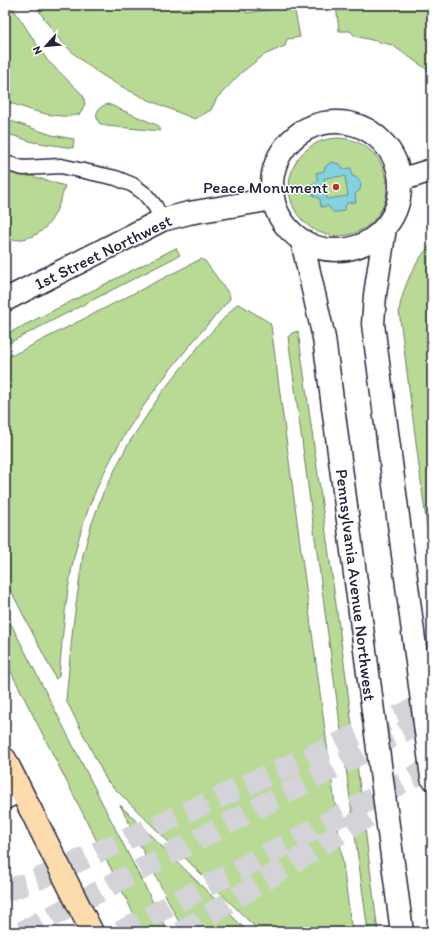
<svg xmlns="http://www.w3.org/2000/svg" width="437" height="937" viewBox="0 0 437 937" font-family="Itim,sans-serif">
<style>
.green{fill:#b9da94;stroke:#6e7e68}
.water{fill:#83d2e0;stroke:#5c8c9e;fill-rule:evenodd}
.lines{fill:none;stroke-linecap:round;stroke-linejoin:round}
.motorway-tunnel{stroke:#d3d3d8;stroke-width:22;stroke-dasharray:22 11;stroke-linecap:butt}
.service-casing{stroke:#22223b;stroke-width:17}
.minor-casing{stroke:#22223b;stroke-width:25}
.primary-casing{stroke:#22223b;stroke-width:25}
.service{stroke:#fff;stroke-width:14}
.minor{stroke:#fff;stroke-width:22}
.primary{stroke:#fcdcac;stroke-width:22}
.poi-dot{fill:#c8321e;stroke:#fff;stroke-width:1.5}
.labels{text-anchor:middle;stroke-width:3;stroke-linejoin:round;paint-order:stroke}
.poi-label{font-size:17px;fill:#22223b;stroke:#fff;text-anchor:end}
.street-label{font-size:17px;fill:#22223b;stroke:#fff}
</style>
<rect width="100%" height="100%" fill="#fff"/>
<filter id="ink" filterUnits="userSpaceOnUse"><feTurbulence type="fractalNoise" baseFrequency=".025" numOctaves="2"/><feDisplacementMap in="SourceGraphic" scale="8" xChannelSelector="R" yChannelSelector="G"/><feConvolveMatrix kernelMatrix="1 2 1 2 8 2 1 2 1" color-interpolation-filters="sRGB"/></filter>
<g filter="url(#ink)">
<path class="green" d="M5 5H11L47 60 83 95 85 104 80 114C58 121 27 109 5 101Z
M35 5H245L246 13 294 6 300 37 287 39 285 46 264 55 242 72 217 98 211 110 195 119C149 101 102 82 67 47 54 35 45 19 35 5Z
M336 5H432V73L392 45 355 36 350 31H339Z
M108 104 159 126 161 131 106 126 99 123C94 114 97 107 108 104Z
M5 119 52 135 74 139 73 148 33 142 5 133Z
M289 187a49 49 0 1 1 98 0a49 49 0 1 1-98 0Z
M5 168 65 186C55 221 44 242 5 240Z
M432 243V567L399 310C404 284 414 263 432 243Z
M176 248 180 255 5 345V335Z
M201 259 205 261 229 294 230 299C166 371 104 446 78 541 66 585 63 632 59 676L56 679 5 579V359Z
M237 304 241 305 270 323 271 326 352 932H260L107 781 66 700 73 626 83 555 91 526 103 493 127 446 162 392 203 341Z
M298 331 346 677 378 932H368L288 337 292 333Z
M5 612 9 620 168 932H143L5 660Z
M120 805 248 932H184Z"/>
<path class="water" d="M331 162 340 164 343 169 351 168 352 176 358 178 361 184 360 190 355 194 356 202 347 203 344 210 339 212H333L328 206 321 207 320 199 314 196 311 191 312 185 318 181 316 173 324 171 325 167ZM345 176 348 196 327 199 324 178Z"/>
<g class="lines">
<path class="motorway-tunnel" d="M5 891 34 881 432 701
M22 932 432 716
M120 932 432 767
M181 932 368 816"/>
<g class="service-casing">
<path id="service" d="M5 163 23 168 61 166 116 178 133 185 145 194 155 206 162 220"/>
</g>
<g class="minor-casing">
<path id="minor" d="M272 186a64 64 0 1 1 128 0a64 64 0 1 1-128 0Z
M400 180 432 170
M385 228 375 295 373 324 432 778
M302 241 324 338 402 932
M5 300 162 220 189 213 273 199
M5 798 20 790"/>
</g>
<g class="primary-casing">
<path id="primary" d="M5 759 92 932"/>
</g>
<use href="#service" class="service"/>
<use href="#minor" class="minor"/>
<use href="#primary" class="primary"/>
</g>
</g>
<circle class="poi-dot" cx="336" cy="187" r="4"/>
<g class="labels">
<g class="poi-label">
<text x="328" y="193">Peace Monument</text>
</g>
<g class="street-label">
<text transform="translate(103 252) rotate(-26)" y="6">1st Street Northwest</text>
<text transform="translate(356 585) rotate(83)" y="6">Pennsylvania Avenue Northwest</text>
</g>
</g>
<rect width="437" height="937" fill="none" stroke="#fff" stroke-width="20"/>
<rect x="10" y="10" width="417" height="917" fill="none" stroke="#22223b" stroke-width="1.5" filter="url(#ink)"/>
<g transform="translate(46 46) rotate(243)" stroke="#ffffff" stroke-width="3" paint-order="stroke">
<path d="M0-3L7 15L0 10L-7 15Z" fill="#22223b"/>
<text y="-6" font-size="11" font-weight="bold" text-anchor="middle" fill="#22223b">N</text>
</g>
</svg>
